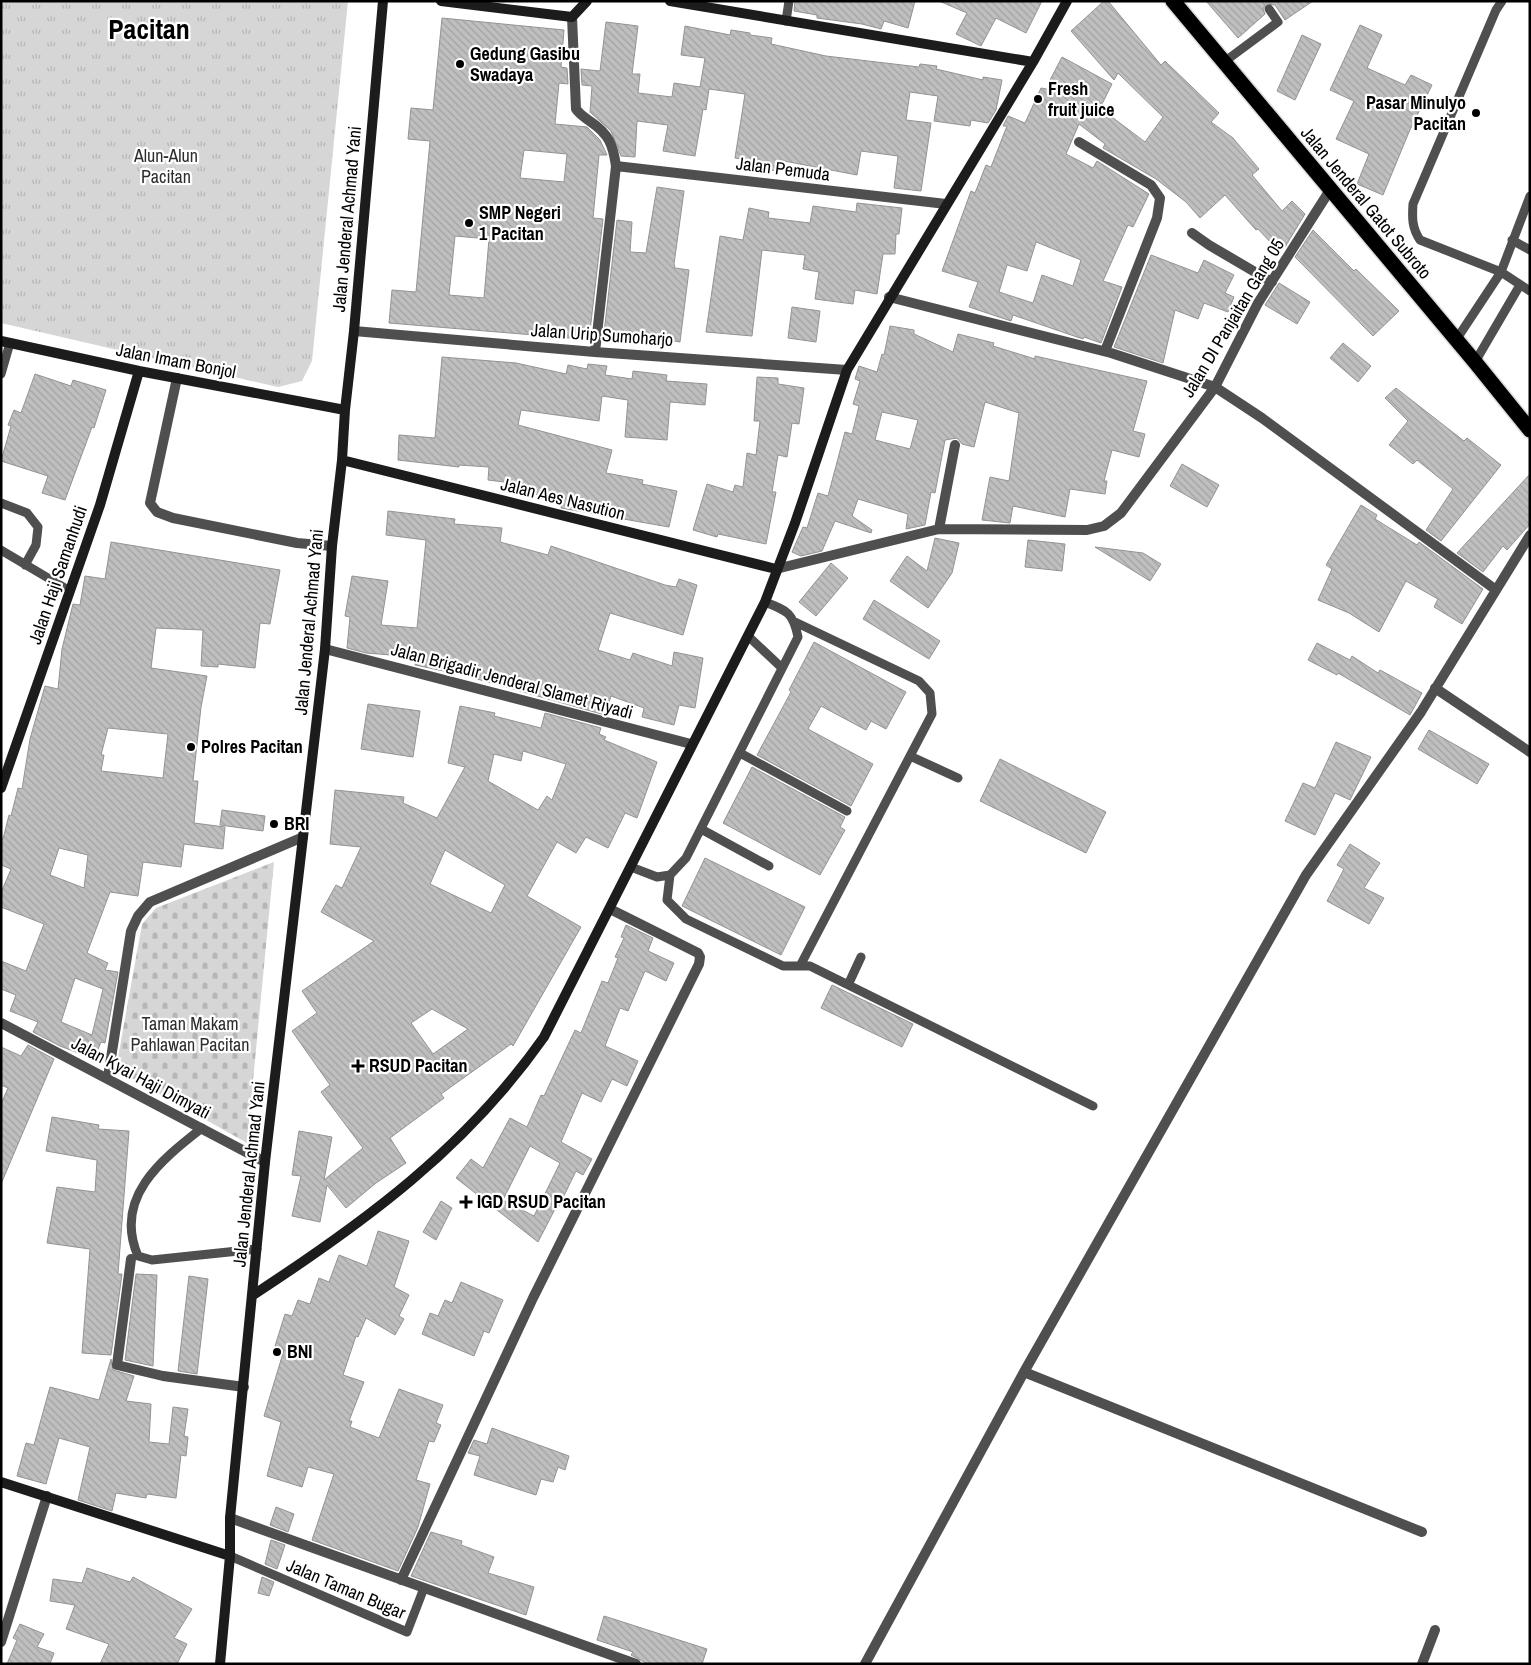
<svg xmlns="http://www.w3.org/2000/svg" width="1531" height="1665" viewBox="0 0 1531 1665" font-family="'Archivo Narrow',sans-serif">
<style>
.grass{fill:url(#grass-tufts)}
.cemetery{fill:url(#cemetery-stones)}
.building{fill:url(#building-back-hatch);stroke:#939393;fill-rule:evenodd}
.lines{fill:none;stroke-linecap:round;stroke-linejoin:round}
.highway-casing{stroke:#dbdbdb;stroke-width:18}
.lane{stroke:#4f4f4f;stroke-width:9}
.street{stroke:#4f4f4f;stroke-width:10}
.secondary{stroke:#1c1c1c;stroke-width:10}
.highway{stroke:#000;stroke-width:15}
.poi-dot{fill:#000;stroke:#fff;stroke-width:2}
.labels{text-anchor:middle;stroke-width:4.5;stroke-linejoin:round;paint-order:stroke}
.poi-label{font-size:18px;font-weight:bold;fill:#000;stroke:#fff;text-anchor:start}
.park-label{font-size:18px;fill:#2d2d2d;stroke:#fff}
.street-label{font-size:18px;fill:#000;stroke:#fff}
.town-label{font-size:28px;font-weight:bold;fill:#000;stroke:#fff}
</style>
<defs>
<pattern id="grass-tufts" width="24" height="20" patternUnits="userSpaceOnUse" patternTransform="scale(1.25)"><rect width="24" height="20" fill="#d6d6d6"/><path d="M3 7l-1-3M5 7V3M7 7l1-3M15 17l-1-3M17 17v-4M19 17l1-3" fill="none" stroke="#b6b6b6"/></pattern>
<pattern id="cemetery-stones" width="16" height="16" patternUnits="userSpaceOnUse" patternTransform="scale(1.25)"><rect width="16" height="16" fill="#d6d6d6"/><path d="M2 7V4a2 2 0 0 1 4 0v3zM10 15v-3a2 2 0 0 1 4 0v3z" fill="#b6b6b6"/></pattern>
<pattern id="building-back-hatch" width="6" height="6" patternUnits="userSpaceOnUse" patternTransform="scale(1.25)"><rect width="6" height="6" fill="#bfbfbf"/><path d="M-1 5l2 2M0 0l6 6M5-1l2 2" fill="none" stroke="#a2a2a2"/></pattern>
</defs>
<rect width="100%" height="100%" fill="#fff"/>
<path class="grass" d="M1 1H348L312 361 302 381 278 387 1 323Z"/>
<path class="cemetery" d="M274 862 247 1143 126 1075 117 1063 142 924 156 908Z"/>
<path class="building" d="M795 1H915L908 28 884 21 881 29 862 24 817 18V15L794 11Z
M939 1H1042L1026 33 996 18 981 46 956 34 967 13Z
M1104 1H1108L1161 65 1165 61 1219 113 1211 122 1233 138 1259 169 1252 175 1282 211 1292 201 1305 214 1285 247 1278 240 1273 245 1258 229 1256 230 1225 195 1200 218 1186 202 1156 179 1103 148 1105 144 1079 124 1066 154 1093 168 1097 161 1149 194 1133 227 1128 225 1103 281 1122 287 1101 343 1084 337 1083 339 1077 337 1013 315 1011 321 969 307 978 282 942 271 971 191 975 193 986 165 991 167 1007 126H1003L1008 116 1025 123 1041 88 1068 93 1049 82 1062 57 1112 84 1100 108 1145 142 1163 117 1118 73 1114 80 1071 31ZM1036 242 1081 260 1073 286 1042 275 1033 303 999 292 1007 265 1027 271Z
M1206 1H1313L1285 20 1275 5 1266 4 1263 9 1265 14 1238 38Z
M442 18 564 30 561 67 567 68 568 84 559 83 555 124 587 127 600 140 607 155H599L593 218 603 219 590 331 583 330 582 339 389 323 392 290 416 292 430 141 408 139 411 108 433 110ZM524 150 567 154 564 182 520 178ZM455 236 489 239 484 298 449 295Z
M606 22 638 26 632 74H640L638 93 672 97 674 83 700 87 705 58 681 55 685 26 730 35 731 30 750 33V35L772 38 771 44 826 56 919 67 920 64 937 66 936 69 983 80V77L1002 80 996 110 988 123 971 120 970 126 934 121 938 96 910 92 906 120 931 123 921 191 894 188 898 156 861 151 857 175 779 160 778 171 754 168 755 161 735 158 745 94 709 89 706 110 703 109 695 156 663 151 668 125 637 121 635 157 621 156 611 131 590 112 592 86 582 85 581 69 600 71Z
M1360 25 1382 35 1367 68 1405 85 1411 75 1432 85 1409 132 1383 195 1357 184 1369 154 1336 139 1354 101 1330 90Z
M1302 35 1321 44 1295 100 1277 91Z
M657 187 684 191 674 264 675 268 689 270 680 342 638 335 622 336 604 333 617 220 632 222 630 252 646 253Z
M857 203 902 208 899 234H896L895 254H883L877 294 855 290 853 304 815 299 819 272 803 269 805 255 762 250 752 336 706 332 720 236 743 240 749 208 769 212 768 218 810 223 813 206 856 212Z
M1313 230 1354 271 1356 269 1399 311 1373 336 1295 257Z
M1151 255 1198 273 1204 260 1234 275 1225 293 1234 297 1228 312 1204 303 1198 319 1175 310 1163 363 1114 347Z
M1279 283 1310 302 1297 324 1265 305Z
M792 307 820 311 816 342 788 338Z
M890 326 914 330V334L953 352 958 334 994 343 993 346 1035 359V356L1147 381 1133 431 1145 434 1139 457 1112 450 1104 481H1107L1105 494 1070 489 1065 517 1013 506 1010 523 982 520 990 477 1009 481 1019 413 985 402 974 447 962 444 957 438 945 440 935 493 931 492 925 525 906 529 908 514 858 499 852 516 872 530 871 533 835 521 822 551 801 556 792 552 803 527 807 528 818 493 828 496 845 432 852 434 859 406 853 404 860 381 855 379 859 366 877 372 882 354 884 355ZM882 412 918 420 910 449 875 440Z
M1343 343 1371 366 1358 382 1330 358Z
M442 357 516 363 566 374 568 365 587 369 588 364 607 366 605 375 632 379 633 371 667 375 666 381 707 384 705 405 670 402 667 440 625 437 628 400 602 396 599 421 521 410 518 425 612 450 606 473 643 480 642 484 677 491 669 527 561 508 562 501 526 492 528 485 488 480 489 467 459 465V467L398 460 399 435 435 438Z
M35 374 71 386 73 380 106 390 94 428 92 427 65 500 42 493 48 476 1 461 11 426 8 425 14 410 21 413Z
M757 377 778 378V384L804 388 799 424 792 423 787 457 778 455 772 492H776L766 544 718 534 717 537 693 530 707 484 733 492 735 485 743 487 747 453 756 455 760 421H754Z
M1396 388 1464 441 1467 438 1501 465 1441 541 1426 530 1453 489 1417 460 1413 464 1389 445 1408 421 1385 398Z
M1182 464 1219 485 1207 507 1170 486Z
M1530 474V524L1507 550 1503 546 1483 572 1457 553Z
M1361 505 1377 515 1375 519 1417 545 1419 542 1483 589 1462 624 1434 607 1438 599 1406 581 1379 632 1349 613 1318 600 1332 569 1326 565Z
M388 511 455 519 454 524 502 528 500 542 548 555 551 546 665 585 676 587 679 579 697 585 683 635 610 613 598 650 630 660 633 653 672 666 674 652 703 658 695 708 679 705 674 725 642 717 644 708 611 696 605 715 463 675 415 665 416 657 366 653 347 648 350 617 345 616 352 576 388 581 381 625 417 628 426 540 386 535Z
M935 538 959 543 952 573 928 608 890 581 907 556 927 571Z
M1028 540 1065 544 1062 571 1025 567Z
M111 542 280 570 270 624 260 623 255 668 218 664V667L201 666 203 630 156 628 151 668 207 676 201 707 193 781H198L194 823 225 827 223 849 184 844 181 867 143 862 138 896 110 892 87 953 108 963 105 970 118 972 105 1043 101 1042 94 1059 60 1046 33 1032 38 1022 10 1011 16 995 1 989V961L26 971 44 924 1 907V893L11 869 1 865V838L3 839 9 815 11 816 18 788 22 789 30 739 45 686 58 689 62 649 73 604 80 605 85 576 105 579ZM108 728 168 734 163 778 101 771 104 755H101ZM59 848 88 855 84 888 50 875ZM75 978 103 989 92 1035 61 1022Z
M1095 547 1143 553 1161 564 1150 581Z
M831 563 848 578 816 616 799 602Z
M874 600 940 641 929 659 863 619Z
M814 642 906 692 886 729 871 721 866 730 821 706 808 729 873 764 851 806 757 755 791 692 789 690Z
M1317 643 1350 660 1352 656 1378 673 1380 670 1422 693 1410 715 1338 673 1337 675 1308 660Z
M368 704 420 711 413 757 361 749Z
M460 706 495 713 494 716 541 728 545 713 601 728 599 734 606 737 604 740 657 762 637 818 625 813 608 848 586 837 576 853 557 842 527 896 581 927 513 1046 511 1044 441 1094 444 1098 390 1138 406 1163 376 1183 346 1208 327 1185 320 1222 292 1216 301 1176 292 1175 299 1131 332 1137 324 1180 363 1148 321 1092 330 1085 292 1031 317 1013 302 991 374 941 321 912 336 885 342 888 361 847 330 844 335 790 404 797 403 803 437 818 465 767 448 763ZM523 751 566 764 552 800 547 796 538 810 488 781 494 754 521 761ZM445 850 505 885 491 913 430 884ZM432 1009 468 1029 433 1054 411 1023Z
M1429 730 1489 764 1477 784 1418 749Z
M1336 742 1371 757 1350 800 1335 793 1315 835 1285 821 1303 783 1315 788Z
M1000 759 1106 812 1086 853 980 801Z
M752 767 845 817 840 827 845 830 820 875 723 823Z
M222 810 265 816 263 831 220 825Z
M1350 844 1380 863 1364 888 1384 898 1369 924 1327 901 1344 869 1337 865Z
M705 858 805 907 781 955 682 906Z
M626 925 653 938 648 951 674 963 666 981 645 971 628 1011 620 1008 605 1046 638 1061 627 1086 612 1079 601 1102 582 1093 561 1142 592 1159 583 1175 576 1171 557 1210 555 1209 538 1242 456 1178 471 1159 483 1168 510 1118 527 1127 541 1095 544 1096 575 1030 581 1033 602 981 608 983 618 958 615 957 624 938 621 937ZM530 1146 560 1163 534 1216 503 1200Z
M832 985 913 1024 902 1047 821 1008Z
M28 1045 54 1059 1 1184V1104L8 1088 1 1085V1047L21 1056Z
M52 1117 99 1125 98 1129 129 1131 118 1274H122L111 1355 82 1353 90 1249 47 1243 57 1187 95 1192 97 1160 46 1151Z
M441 1201 452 1208 436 1240 423 1232Z
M378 1231 409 1241 394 1287 409 1295 399 1316 404 1319 395 1335 366 1318 358 1337 356 1336 343 1375 364 1382 349 1421H352L350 1427 379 1438 399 1389 443 1405 436 1423 441 1425 434 1442 429 1441 416 1480 430 1484 418 1527 398 1571 312 1540 334 1474 308 1467 302 1487 267 1476 281 1422 264 1416 284 1350 275 1346 285 1314 292 1316 298 1300 310 1304 319 1278 329 1282 339 1255 367 1266Z
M136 1274 157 1275 153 1366 125 1360Z
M189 1276 208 1279 197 1374 178 1371Z
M461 1282 503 1300 489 1333 484 1331 474 1356 422 1334 430 1313 438 1316 445 1300 452 1303Z
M111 1359 113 1370 134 1376 126 1401 151 1404 149 1442 169 1444 173 1407 188 1409 184 1436 188 1437 186 1456 181 1455 176 1498 147 1494 146 1498 116 1493 112 1511 78 1500 90 1447 59 1438 46 1484 17 1476 26 1443 34 1445 50 1387 99 1400Z
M492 1428 569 1456 565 1470 558 1467 553 1482 541 1479 536 1495 474 1475 480 1456 468 1453 474 1440 487 1444Z
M276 1507 294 1514 288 1532 270 1525Z
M431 1532 462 1541 461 1545 494 1557 488 1573 534 1587 526 1615 411 1576Z
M271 1540 285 1545 277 1569 265 1564Z
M87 1568 130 1582 133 1577 192 1609 174 1638 187 1644 177 1664H100L109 1644 66 1629 75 1605 50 1601 53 1579 82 1583Z
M262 1577 274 1582 269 1596 258 1593Z
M604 1616 707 1649 702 1664H648L631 1655 633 1652 597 1640Z
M20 1624 44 1634 37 1647 54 1653 50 1664H7L17 1640 13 1638Z"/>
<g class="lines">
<g class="highway-casing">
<path id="highway" d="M1173 1 1475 362 1530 430"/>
</g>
<path class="lane" d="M1502 1 1496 10 1413 204C1412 218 1412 228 1420 240L1501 272 1530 291
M786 21 789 1
M1224 62 1278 22 1269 9
M1512 240 1530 250
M1456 340 1501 272 1530 196
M1475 362 1520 285
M1 374 10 343
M1 503 27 513 38 527 36 545 25 565
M1 550 70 591
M795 622 919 681 930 693 932 714 800 966
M748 636 782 668
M740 753 847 811
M910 756 958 778
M701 829 769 866
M631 867 657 877 670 875 686 858 798 637C793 613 788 611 765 602
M670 875 667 900 686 919 783 966H810L1093 1106
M848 985 861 957
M202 1128C161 1160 113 1198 138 1256L152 1260 257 1249
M230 1556 407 1632 424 1588"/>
<path class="street" d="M572 17 576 109C580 115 586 118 591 122 609 134 613 145 616 166L595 352
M1079 142 1151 185 1160 198 1157 218 1105 351
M616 166 946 204
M1192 233 1209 245 1272 282
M889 297 1111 353 1215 387 1262 418 1496 590
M354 331 595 352 847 370
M177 378 150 503 157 512 173 518 297 543 332 546
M939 529 955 445
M776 569 939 529 1087 530 1104 526 1121 513 1215 387 1258 303 1330 190
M325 649 691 744
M1435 688 1530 752
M1 1023 265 1162
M108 1077 131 931 138 916 150 902 303 837
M131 1259 117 1365 163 1376 244 1387
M1024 1372 1422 1532
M230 1518 636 1664
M401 1580 533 1298 699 964 700 957 698 953 610 909
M1 1642 47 1496
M865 1664 1024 1372 1306 875 1421 712 1530 535
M1422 1664 1435 1630"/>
<path class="secondary" d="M441 1 572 17 587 1
M670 1 1033 62
M1 341 139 371 345 410
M342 460 776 569
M1 788 100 505 139 371
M253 1295C365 1222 466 1148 544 1037L765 602 795 523 847 370 1033 62 1067 1
M1 1482 230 1556
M220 1664 230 1556V1518L265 1162 325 649 332 546 342 460 345 410 354 331 383 1"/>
<use href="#highway" class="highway"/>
</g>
<g class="poi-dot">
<circle cx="460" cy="64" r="5"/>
<circle cx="1038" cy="99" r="5"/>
<circle cx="1476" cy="113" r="5"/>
<circle cx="469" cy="223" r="5"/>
<circle cx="191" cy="747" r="5"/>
<circle cx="274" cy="824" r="5"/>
<path d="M355.5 1058.5h5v5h5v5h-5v5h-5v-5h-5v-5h5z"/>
<path d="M463.5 1194.5h5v5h5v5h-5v5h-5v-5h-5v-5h5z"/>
<circle cx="277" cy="1352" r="5"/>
</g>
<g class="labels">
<g class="poi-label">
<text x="470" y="60">Gedung Gasibu<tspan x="470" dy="21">Swadaya</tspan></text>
<text x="1048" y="95">Fresh<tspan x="1048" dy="21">fruit juice</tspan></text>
<text x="1466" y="109" text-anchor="end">Pasar Minulyo<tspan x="1466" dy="21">Pacitan</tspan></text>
<text x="479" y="219">SMP Negeri<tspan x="479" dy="21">1 Pacitan</tspan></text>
<text x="201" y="753">Polres Pacitan</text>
<text x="284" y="830">BRI</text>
<text x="369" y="1072">RSUD Pacitan</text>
<text x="477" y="1208">IGD RSUD Pacitan</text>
<text x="287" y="1358">BNI</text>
</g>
<g class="park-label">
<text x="166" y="162">Alun-Alun<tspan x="166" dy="21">Pacitan</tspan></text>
<text x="190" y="1030">Taman Makam<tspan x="190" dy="21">Pahlawan Pacitan</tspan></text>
</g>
<g class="street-label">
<text transform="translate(783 169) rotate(7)" y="6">Jalan Pemuda</text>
<text transform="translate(1366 203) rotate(50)" y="6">Jalan Jenderal Gatot Subroto</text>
<text transform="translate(347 219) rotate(-85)" y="6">Jalan Jenderal Achmad Yani</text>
<text transform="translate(1233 318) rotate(-59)" y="6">Jalan DI Panjaitan Gang 05</text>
<text transform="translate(602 335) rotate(4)" y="6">Jalan Urip Sumoharjo</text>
<text transform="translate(176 361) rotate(11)" y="6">Jalan Imam Bonjol</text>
<text transform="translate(563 499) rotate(14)" y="6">Jalan Aes Nasution</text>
<text transform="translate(58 575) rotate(-71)" y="6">Jalan Haji Samanhudi</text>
<text transform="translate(309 622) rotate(-85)" y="6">Jalan Jenderal Achmad Yani</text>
<text transform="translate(512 681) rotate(15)" y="6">Jalan Brigadir Jenderal Slamet Riyadi</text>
<text transform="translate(141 1078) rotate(28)" y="6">Jalan Kyai Haji Dimyati</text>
<text transform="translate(249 1174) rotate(-84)" y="6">Jalan Jenderal Achmad Yani</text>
<text transform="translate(346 1589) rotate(23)" y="6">Jalan Taman Bugar</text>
</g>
<g class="town-label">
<text x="149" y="39">Pacitan</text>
</g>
</g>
<rect width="1531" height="1665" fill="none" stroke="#000000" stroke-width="5"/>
</svg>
